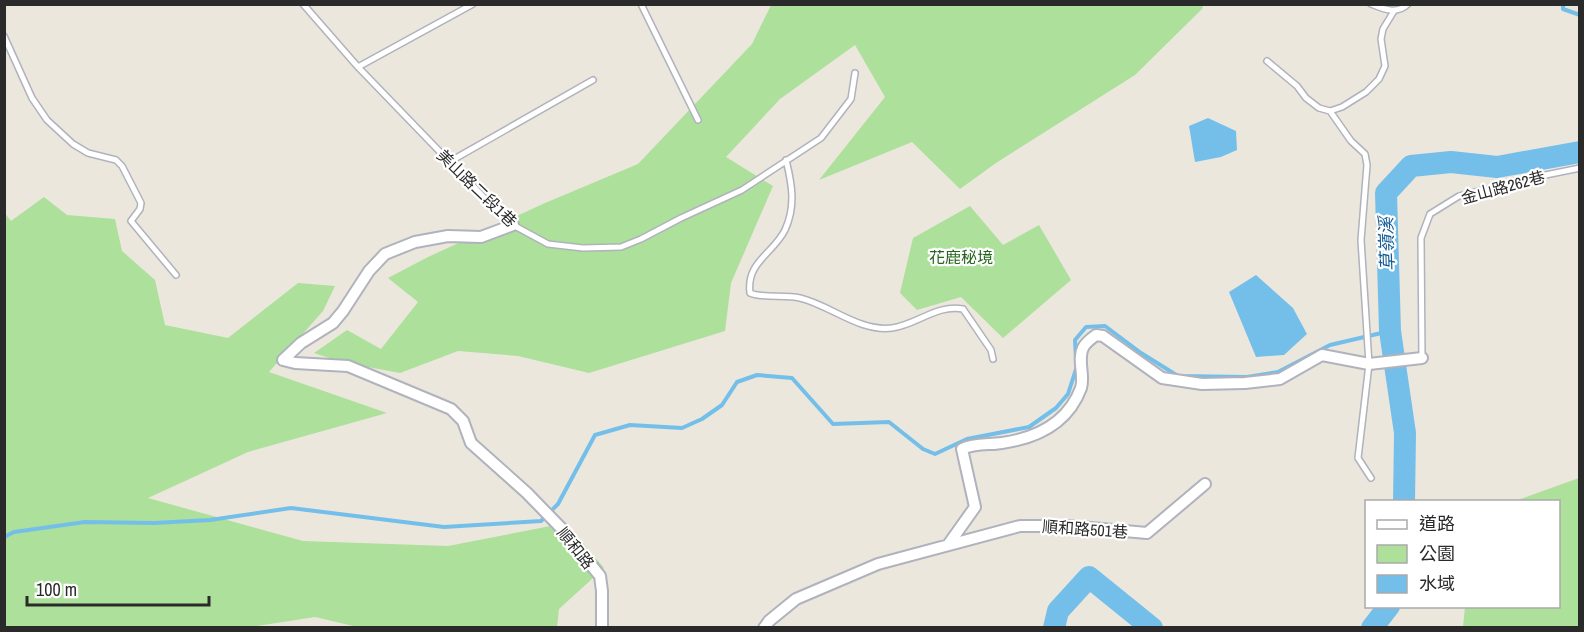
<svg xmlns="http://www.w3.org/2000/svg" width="1584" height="632" viewBox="0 0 1584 632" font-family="'Archivo Narrow','Noto Sans TC',sans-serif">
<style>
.green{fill:#ace09b}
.water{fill:#74bfea}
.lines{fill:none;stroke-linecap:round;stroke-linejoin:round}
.stream{stroke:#74bfea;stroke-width:4}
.river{stroke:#74bfea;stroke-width:22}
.service-casing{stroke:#b0b2bd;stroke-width:8}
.minor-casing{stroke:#b0b2bd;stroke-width:14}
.service{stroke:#fff;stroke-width:5}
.minor{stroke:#fff;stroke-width:10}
.labels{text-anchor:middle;stroke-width:4.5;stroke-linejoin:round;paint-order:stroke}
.street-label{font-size:16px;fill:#2a2a2a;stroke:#fff}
.park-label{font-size:16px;fill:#25651d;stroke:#fff}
.water-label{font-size:18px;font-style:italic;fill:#135c96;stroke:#fff}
</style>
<rect width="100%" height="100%" fill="#ece7dd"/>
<path class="green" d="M771 5H1202L1203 8 1135 75 996 163 960 189 912 142 819 180 885 97 855 45 780 99 726 157 773 186 731 283 725 331 589 373 518 356 458 351 400 373 341 362 314 353 347 330 381 349 418 302 388 278 428 257 545 203 638 164 752 44Z
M44 197 67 215 115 219 122 251 155 280 165 325 228 338 298 283 335 286 323 311 269 372 387 413 248 452 148 498 303 541 448 546 566 523 604 568 559 609 557 627 352 628 353 626 315 617 244 628 5 627 4 212 11 221Z
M970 206 1003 245 1039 225 1071 280 1003 338 961 297 917 310 900 293 913 238Z
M1579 478V627H1463L1465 607 1558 606V502L1515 501Z"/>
<path class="water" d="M1208 118 1236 131 1237 150 1221 157 1195 162 1189 126Z
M1256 275 1293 308 1307 334 1284 355 1256 357 1229 292Z"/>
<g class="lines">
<path class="stream" d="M1563 4V9L1580 15
M1076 359 1075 340 1086 327 1105 326 1141 353 1178 376 1247 377 1278 372 1330 345 1390 331
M4 537 14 532 85 522 154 523 210 520 291 508 444 527 541 521 558 504 595 435 630 425 682 428 702 419 722 405 737 382 757 375 792 378 833 424 889 422 923 449 935 454 967 439 1029 427 1056 408 1068 394 1077 366"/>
<path class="river" d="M1404 502 1405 433 1390 331 1386 193 1411 166 1451 162 1497 167 1580 152
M1054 628 1058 611 1089 577 1152 628
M1372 628 1389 606"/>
<g class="service-casing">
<path id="service" d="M303 4 358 67 499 213 513 225 548 244 583 248 621 247 641 239 681 218 742 190 821 138 851 99 855 73
M641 4 698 120
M1371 4C1383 9 1397 15 1408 4
M4 36 32 98 47 120 73 144 88 153 116 160 122 166 141 203 140 209 131 221 176 275
M1267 61 1297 86 1306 98 1319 108 1330 111 1342 107 1366 92 1379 79 1385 66 1381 39 1383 29 1394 11
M358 67 473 4
M1330 111 1351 141 1365 154 1367 165 1361 240 1369 364 1358 458 1371 478
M786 160C792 184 796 206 785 230 773 254 746 262 750 293 759 298 785 295 800 298 830 305 859 332 892 328 916 325 937 304 963 309L991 350 993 359
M449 162 593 80
M1422 358 1421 238 1430 214 1459 196 1521 180 1580 168"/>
</g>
<g class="minor-casing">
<path id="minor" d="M513 225 481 237 448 236 415 242 385 254 369 271 343 311 333 323 301 343 283 360 295 363 348 366 451 409 463 421 471 443 527 493 561 528 600 576 602 591V628
M948 545 975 507 962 449C975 443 988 445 1002 443 1037 438 1068 423 1081 388 1085 375 1077 360 1083 348 1085 343 1092 338 1096 335L1103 336 1162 378 1202 384 1245 383 1280 379 1322 355 1369 364 1422 358
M764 628 769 621 796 599 878 564 1020 526H1069L1147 533 1205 484"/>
</g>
<use href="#service" class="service"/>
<use href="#minor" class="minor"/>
</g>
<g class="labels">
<g class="street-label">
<text transform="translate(1503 187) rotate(-15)" y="6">金山路262巷</text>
<text transform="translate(477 188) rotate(44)" y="6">美山路二段1巷</text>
<text transform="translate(1085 529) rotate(4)" y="6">順和路501巷</text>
<text transform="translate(576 548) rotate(51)" y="6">順和路</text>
</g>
<g class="park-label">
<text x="961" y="263">花鹿秘境</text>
</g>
<g class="water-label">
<text transform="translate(1387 244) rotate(-92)" y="6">草嶺溪</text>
</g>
</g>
<rect width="1584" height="632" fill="none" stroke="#2a2a2a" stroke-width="12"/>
<rect x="1365" y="500" width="195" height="108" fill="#ffffff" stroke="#aaaaaa" stroke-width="1.5"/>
<rect x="1377" y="520" width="30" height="9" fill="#ffffff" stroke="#aaaaaa" stroke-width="1.5"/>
<text x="1419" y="530" font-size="18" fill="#2a2a2a">道路</text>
<rect x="1377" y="545" width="30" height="18" fill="#ace09b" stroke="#aaaaaa" stroke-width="1.5"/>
<text x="1419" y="560" font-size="18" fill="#2a2a2a">公園</text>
<rect x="1377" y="575" width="30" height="18" fill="#74bfea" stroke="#aaaaaa" stroke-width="1.5"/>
<text x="1419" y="590" font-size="18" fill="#2a2a2a">水域</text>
<path d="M27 596v9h182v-9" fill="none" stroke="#2a2a2a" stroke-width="3"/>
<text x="36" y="596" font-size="18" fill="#2a2a2a" stroke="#ffffff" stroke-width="4.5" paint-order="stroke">100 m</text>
</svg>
